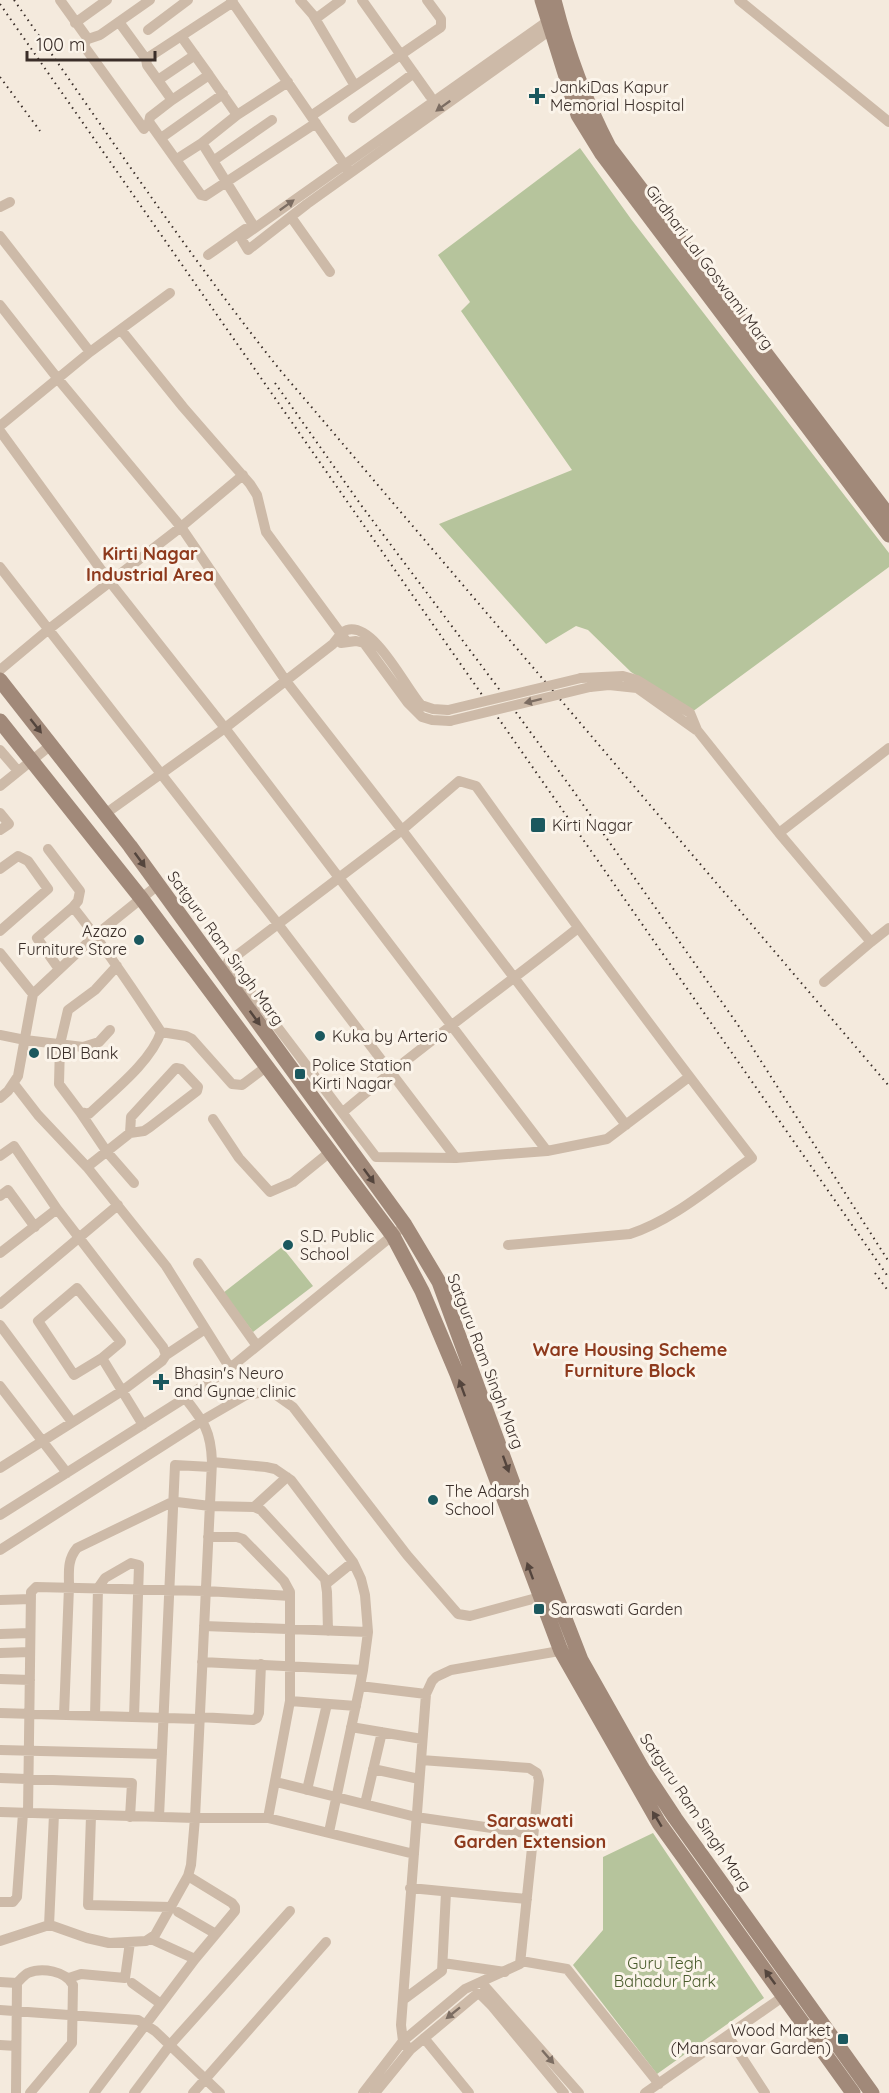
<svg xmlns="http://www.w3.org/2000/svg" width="889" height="2093" viewBox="0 0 889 2093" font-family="Quicksand,sans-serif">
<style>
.green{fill:#b6c49c}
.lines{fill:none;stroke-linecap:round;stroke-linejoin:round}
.minor{stroke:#cdbaa8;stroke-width:10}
.secondary{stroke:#a18979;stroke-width:15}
.rail{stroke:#3a2e29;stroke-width:2;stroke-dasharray:1.5 4.5;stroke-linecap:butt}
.minor-bridge{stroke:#cdbaa8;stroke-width:10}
.oneway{fill:#7c6d62}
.oneway2{fill:#54453d}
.poi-dot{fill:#1b585e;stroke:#fbf4ea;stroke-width:2}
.labels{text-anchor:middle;stroke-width:6;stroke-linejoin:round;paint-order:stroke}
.poi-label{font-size:16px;fill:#3a2e29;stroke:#fbf4ea;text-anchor:start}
.street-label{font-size:16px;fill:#3a2e29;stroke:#fbf4ea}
.park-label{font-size:16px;fill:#485a2b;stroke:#fbf4ea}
.neighbourhood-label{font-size:18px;font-weight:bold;fill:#8e3a1d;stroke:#fbf4ea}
</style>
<rect width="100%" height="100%" fill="#f4eadd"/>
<path class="green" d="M580 148 631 219 889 553V567L692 712 631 672 588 630 576 626 546 644 439 524 572 470 461 311 470 302 438 255Z
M282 1247 313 1286 253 1332 223 1293Z
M653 1833 764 1998 657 2074 573 1965 603 1930V1857Z"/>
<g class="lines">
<path class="minor" d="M60 0 88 39 100 35 150 0
M231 0 348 170
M300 0 314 16 318 17 341 0
M362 0 430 96
M739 0 889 122
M233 2 146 59 147 65 172 100 150 117 149 122 201 195 205 196 316 123
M313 15 355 86
M552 18 242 237V240L248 250 307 204 556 26
M119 22 146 59
M75 23 107 0
M148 30 188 0
M181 36 209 75
M87 38 84 46 144 129
M158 80 195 55
M172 100 209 75 237 115 288 82
M311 116 441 27V19L427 0
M353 118 414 73
M161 138 223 94
M202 143 237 115
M177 159 202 143 255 228
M213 161 272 120
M0 207 10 202
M291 217 330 272
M0 236 90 352 0 426
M208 255 245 229
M0 305 58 379 181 527 286 681 402 830 626 1125
M121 330 183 407 250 484 257 495 266 532 347 642
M90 352 170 293
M0 431 110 582 225 728 547 1151
M0 567 278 924 456 1158
M341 643 356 641 364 643 408 703 422 717 432 720 450 721
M0 670 49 629 181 527 243 475
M581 678 623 676 637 680 690 713 697 730 779 833 889 748
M590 687 609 685 637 688 696 730
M0 750 18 771
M0 786 51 745
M0 813 9 824 0 830
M105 814 225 728 333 644C337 639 341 632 347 630 374 622 405 687 421 705L433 709 448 710
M779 833 871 942 824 982
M48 849 80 891 78 901 73 907C105 947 133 989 161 1032 151 1062 112 1092 89 1114L80 1112 59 1084 60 1044 68 1010 95 990 117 966
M0 869 18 856 28 861 48 889 0 931
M871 942 889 928
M0 953 33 994
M59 969 37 938 73 907
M161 1032 186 1036 192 1039 232 1084 242 1085 266 1067
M0 1035 25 1040 83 1047 99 1042 110 1030
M14 1084 38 1115 87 1167 166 1266 230 1368
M0 1098 8 1091 18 1076 33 994 96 935 158 885
M80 1112 107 1152 134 1183
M343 1112C418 1048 500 990 578 928
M213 1119 239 1158 270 1192 293 1182 330 1152
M0 1156 14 1146 57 1209 163 1347 166 1355 162 1361 122 1391 0 1468
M87 1167 130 1133 144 1131 150 1127 197 1091 198 1087 181 1069 176 1068 131 1117 130 1133
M0 1196 8 1190 35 1227
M508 1245 630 1234C674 1220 714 1184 752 1158 657 1036 566 912 476 786L459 781 402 830 228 962 376 1157 456 1158 547 1151 607 1139 689 1077
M0 1253 57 1209
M198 1263 257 1346
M77 1288 121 1342 102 1358 74 1375 38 1321Z
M0 1304 118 1205
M0 1325 72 1422
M166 1355 205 1329
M102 1358 143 1425
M0 1386 67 1473
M212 1462 266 1467 275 1469 291 1480 353 1562 361 1579 365 1595 368 1632 363 1670
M254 1507 287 1477
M0 1515 185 1398 230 1368 398 1231
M208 1537H237L243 1539 284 1581 290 1592V1701L268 1818
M0 1550 203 1420 246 1395 266 1392 276 1395 293 1407 407 1555 458 1614 470 1616 540 1597
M327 1583 353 1562
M0 1600 31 1599
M204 1626 368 1632
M0 1634 30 1633
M0 1653 30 1652
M202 1662 363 1670 360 1686
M0 1679 30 1680
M290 1701 356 1706
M0 1713 199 1719
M64 1715 69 1587C69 1572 67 1560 77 1548L170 1503 177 1502 210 1506 254 1507 261 1510 325 1579 327 1592 328 1631
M95 1716 98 1588 105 1578 131 1563 139 1565 134 1717
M199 1717 253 1720 257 1718 259 1713 261 1664
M351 1727 422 1739
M0 1750 162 1754
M373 1769 419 1779
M0 1778 132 1783 130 1817
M276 1782 416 1817 533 1834
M307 1790 327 1704
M365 1804 382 1732
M0 1812 195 1818H268L414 1854
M28 1813 31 1592 36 1587 206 1591 290 1596
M91 1816 88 1905 171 1907
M159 1817 175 1465 211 1467
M329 1832 360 1686 426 1694
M410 1888 527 1899
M0 1902H13L17 1897 23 1813
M178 1912 216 1934
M49 1926 54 1814
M151 1939 195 1959
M0 1941 46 1926H53L87 1938 109 1943 146 1941 155 1935 188 1876 191 1865 195 1818 212 1462C211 1431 204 1422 185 1398
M521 1961 567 1969 659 2084
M443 1963 505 1972
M69 1978 81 1974 125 1978 130 1942
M0 1982 17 1983
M481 1982 579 2093
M132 1983 161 2004
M403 2000 442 1971 446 1892
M0 2010 138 2020 155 2031 220 2093
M728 2036 765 2093
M424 2038 469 2093
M0 2045 16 2046
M410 2050 403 2041 401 2025 426 1694 432 1681 436 1677 451 1670 565 1650
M16 2093 17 1983C20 1980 24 1975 28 1973 42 1967 66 1971 73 1985L72 2043 30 2093
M94 2093 195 1959 235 1911V1907L232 1903 188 1876
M134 2093 170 2045 290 1911
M193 2093 326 1942
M363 2093 403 2041 465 1989 520 1964 539 1780 537 1773 529 1768 421 1760
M375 2093 410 2050 477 1994H480L492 2006 564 2093
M645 2093 784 1996"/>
<path class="secondary" d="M542 0 578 115 602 154 889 535
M554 0C567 52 584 99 609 147L889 516
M0 680 130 846 405 1225 439 1282 522 1508 581 1660 642 1768 675 1818 872 2093
M0 721 141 898 393 1236 422 1291 457 1374 561 1651 659 1823 853 2093"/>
<path class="rail" d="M14 0C101 124 185 251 280 370L889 1086
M0 4 889 1278
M0 77 40 131
M275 383 361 505 496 685 572 789 738 1025 889 1262
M875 1273 889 1292"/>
<path class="minor-bridge" d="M448 710 581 678
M450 721 590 687"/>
</g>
<defs><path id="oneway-solid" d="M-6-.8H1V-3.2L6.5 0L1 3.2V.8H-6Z" transform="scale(1.5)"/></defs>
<g class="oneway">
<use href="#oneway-solid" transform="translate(443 106) rotate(144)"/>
<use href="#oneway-solid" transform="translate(287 205) rotate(-36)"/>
<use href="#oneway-solid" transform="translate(533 701) rotate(166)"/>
<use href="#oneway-solid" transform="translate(453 2013) rotate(141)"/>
<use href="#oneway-solid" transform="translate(548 2057) rotate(49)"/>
</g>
<g class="oneway2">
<use href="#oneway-solid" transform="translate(36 726) rotate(52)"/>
<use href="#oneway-solid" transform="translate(140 860) rotate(54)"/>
<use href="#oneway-solid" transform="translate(255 1018) rotate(54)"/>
<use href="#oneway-solid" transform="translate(369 1176) rotate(54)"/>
<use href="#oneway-solid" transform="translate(462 1388) rotate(-110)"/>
<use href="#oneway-solid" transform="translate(506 1464) rotate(70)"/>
<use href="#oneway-solid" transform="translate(530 1571) rotate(-110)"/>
<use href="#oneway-solid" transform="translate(657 1819) rotate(-121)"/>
<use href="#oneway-solid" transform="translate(770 1977) rotate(-126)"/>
</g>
<g class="poi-dot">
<path d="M534 87h6v6h6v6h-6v6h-6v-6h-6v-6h6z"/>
<rect x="530" y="817" width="16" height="16" rx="3"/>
<circle cx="139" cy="940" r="6"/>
<circle cx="320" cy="1036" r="6"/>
<circle cx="34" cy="1053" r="6"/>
<rect x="294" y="1068" width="12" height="12" rx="3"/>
<circle cx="288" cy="1245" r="6"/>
<path d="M158 1373h6v6h6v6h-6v6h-6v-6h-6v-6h6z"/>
<circle cx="433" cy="1500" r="6"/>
<rect x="533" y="1603" width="12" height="12" rx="3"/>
<rect x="837" y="2033" width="12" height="12" rx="3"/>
</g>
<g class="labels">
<g class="poi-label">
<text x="550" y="93">JankiDas Kapur<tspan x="550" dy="18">Memorial Hospital</tspan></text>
<text x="552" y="831">Kirti Nagar</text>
<text x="127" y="937" text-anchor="end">Azazo<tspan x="127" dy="18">Furniture Store</tspan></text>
<text x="332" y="1042">Kuka by Arterio</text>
<text x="46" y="1059">IDBI Bank</text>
<text x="312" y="1071">Police Station<tspan x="312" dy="18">Kirti Nagar</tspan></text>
<text x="300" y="1242">S.D. Public<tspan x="300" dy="18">School</tspan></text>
<text x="174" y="1379">Bhasin's Neuro<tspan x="174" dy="18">and Gynae clinic</tspan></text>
<text x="445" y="1497">The Adarsh<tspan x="445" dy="18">School</tspan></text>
<text x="551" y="1615">Saraswati Garden</text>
<text x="831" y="2036" text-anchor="end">Wood Market<tspan x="831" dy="18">(Mansarovar Garden)</tspan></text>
</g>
<g class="street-label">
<text transform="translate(710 267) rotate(53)" y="6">Girdhari Lal Goswami Marg</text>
<text transform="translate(226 948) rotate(54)" y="6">Satguru Ram Singh Marg</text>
<text transform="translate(486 1361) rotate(69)" y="6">Satguru Ram Singh Marg</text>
<text transform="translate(696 1812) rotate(56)" y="6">Satguru Ram Singh Marg</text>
</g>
<g class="park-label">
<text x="665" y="1969">Guru Tegh<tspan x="665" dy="18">Bahadur Park</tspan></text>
</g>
<g class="neighbourhood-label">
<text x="150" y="560">Kirti Nagar<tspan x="150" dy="21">Industrial Area</tspan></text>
<text x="630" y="1356">Ware Housing Scheme<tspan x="630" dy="21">Furniture Block</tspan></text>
<text x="530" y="1827">Saraswati<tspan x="530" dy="21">Garden Extension</tspan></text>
</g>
</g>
<path d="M27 51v9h128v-9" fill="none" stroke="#3a2e29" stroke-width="3"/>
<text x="36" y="51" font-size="18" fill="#3a2e29" stroke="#fbf4ea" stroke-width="4.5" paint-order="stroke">100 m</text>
</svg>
